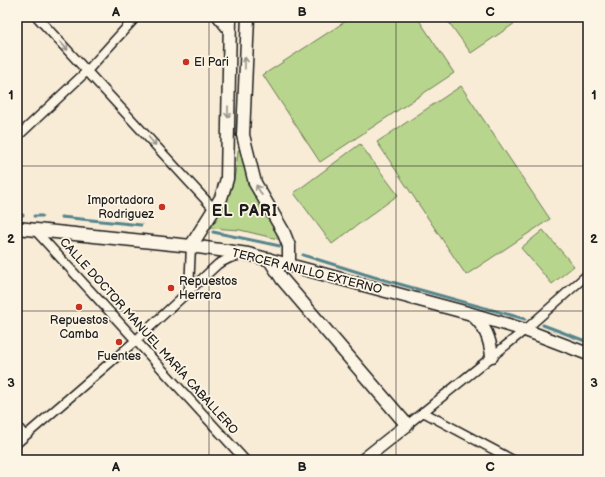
<svg xmlns="http://www.w3.org/2000/svg" width="605" height="477" viewBox="0 0 605 477" font-family="'Balsamiq Sans',sans-serif">
<style>
.green{fill:#b8d58d;stroke:#6a7854}
.lines{fill:none;stroke-linecap:round;stroke-linejoin:round}
.stream{stroke:#54848c;stroke-width:3}
.street-casing{stroke:#1c1c1c;stroke-width:11}
.secondary-casing{stroke:#1c1c1c;stroke-width:15}
.street{stroke:#fcf5e5;stroke-width:8}
.secondary{stroke:#fcf5e5;stroke-width:12}
.oneway{stroke:#97938b}
.grid{fill:none;stroke:#1c1c1c;stroke-width:1;stroke-opacity:0.55}
.poi-dot{fill:#c8321e;stroke:#fcf5e5;stroke-width:1.5}
.labels{text-anchor:middle;stroke-width:3.5;stroke-linejoin:round;paint-order:stroke}
.poi-label{font-size:12px;fill:#1c1c1c;stroke:#fcf5e5;text-anchor:start}
.street-label{font-size:12px;fill:#1c1c1c;stroke:#fcf5e5}
.district-label{font-size:16px;font-weight:bold;letter-spacing:1px;fill:#1c1c1c;stroke:#fcf5e5}
.neatline{fill:none;stroke:#1c1c1c;stroke-width:1.5}
.grid-label{font-size:13px;text-anchor:middle;font-weight:bold;fill:#1c1c1c}
</style>
<rect width="100%" height="100%" fill="#f9ecd7"/>
<filter id="ink" filterUnits="userSpaceOnUse"><feTurbulence type="fractalNoise" baseFrequency=".025" numOctaves="2"/><feDisplacementMap in="SourceGraphic" scale="8" xChannelSelector="R" yChannelSelector="G"/><feConvolveMatrix kernelMatrix="1 2 1 2 8 2 1 2 1" color-interpolation-filters="sRGB"/></filter>
<g filter="url(#ink)">
<path class="green" d="M352 17H417L454 73 320 162 263 75Z
M445 17H524L471 53Z
M461 86 550 219 466 275 377 142Z
M360 144 398 195 332 244 294 193Z
M238 150H242L244 167 250 183 282 240 240 230 211 228 210 226C229 204 236 179 238 150Z
M543 230 574 266 552 284 521 248Z"/>
<g class="lines">
<path class="stream" d="M17 215H23
M34 216H42
M61 217 141 225
M213 232 280 246
M303 255 374 277 525 319
M543 325 588 342"/>
<g class="street-casing">
<path id="street" d="M37 17 214 209
M217 17 229 32
M17 137 87 71 136 17
M34 229 245 460
M189 290 191 246
M423 412 513 460
M407 425 525 330 588 274
M17 426 25 436
M17 443 135 341 218 264 230 258 242 255"/>
</g>
<g class="secondary-casing">
<path id="secondary" d="M248 17 243 135 255 183 283 231 289 246V264
M17 228 191 246 248 254 468 313 525 330 588 354
M191 246 221 198 227 179 230 17
M269 259 282 279 407 425 363 460
M471 314C485 325 490 339 492 356"/>
</g>
<use href="#street" class="street"/>
<use href="#secondary" class="secondary"/>
</g>
<defs><path id="oneway-shaft" d="M-6 0H5M1.5-3L5.5 0L1.5 3" fill="none" stroke-width="1.6" stroke-linecap="round" stroke-linejoin="round"/></defs>
<g class="oneway">
<use href="#oneway-shaft" transform="translate(64 46) rotate(47)"/>
<use href="#oneway-shaft" transform="translate(245 63) rotate(-89)"/>
<use href="#oneway-shaft" transform="translate(228 112) rotate(90)"/>
<use href="#oneway-shaft" transform="translate(152 141) rotate(48)"/>
<use href="#oneway-shaft" transform="translate(259 190) rotate(-119)"/>
</g>
</g>
<path class="grid" d="M209 17V460M396 17V460M17 166H588M17 311H588"/>
<g class="poi-dot">
<circle cx="186" cy="62" r="4"/>
<circle cx="162" cy="207" r="4"/>
<circle cx="171" cy="288" r="4"/>
<circle cx="79" cy="307" r="4"/>
<circle cx="119" cy="342" r="4"/>
</g>
<g class="labels">
<g class="poi-label">
<text x="194" y="66">El Pari</text>
<text x="154" y="204" text-anchor="end">Importadora<tspan x="154" dy="14">Rodriguez</tspan></text>
<text x="179" y="285">Repuestos<tspan x="179" dy="14">Herrera</tspan></text>
<text x="79" y="324" text-anchor="middle">Repuestos<tspan x="79" dy="14">Camba</tspan></text>
<text x="119" y="360" text-anchor="middle">Fuentes</text>
</g>
<g class="street-label">
<text transform="translate(307 271) rotate(14)" y="4">TERCER ANILLO EXTERNO</text>
<text transform="translate(149 336) rotate(48)" y="4">CALLE DOCTOR MANUEL MARÍA CABALLERO</text>
</g>
<g class="district-label">
<text x="245" y="216">EL PARI</text>
</g>
</g>
<rect width="605" height="477" fill="none" stroke="#fcf5e5" stroke-width="44"/>
<rect x="22" y="22" width="561" height="433" class="neatline"/>
<g class="grid-label">
<text x="116" y="16">A</text>
<text x="302" y="16">B</text>
<text x="490" y="16">C</text>
<text x="11" y="99">1</text>
<text x="594" y="99">1</text>
<text x="11" y="243">2</text>
<text x="594" y="243">2</text>
<text x="11" y="387">3</text>
<text x="594" y="387">3</text>
<text x="116" y="471">A</text>
<text x="302" y="471">B</text>
<text x="490" y="471">C</text>
</g>
</svg>
